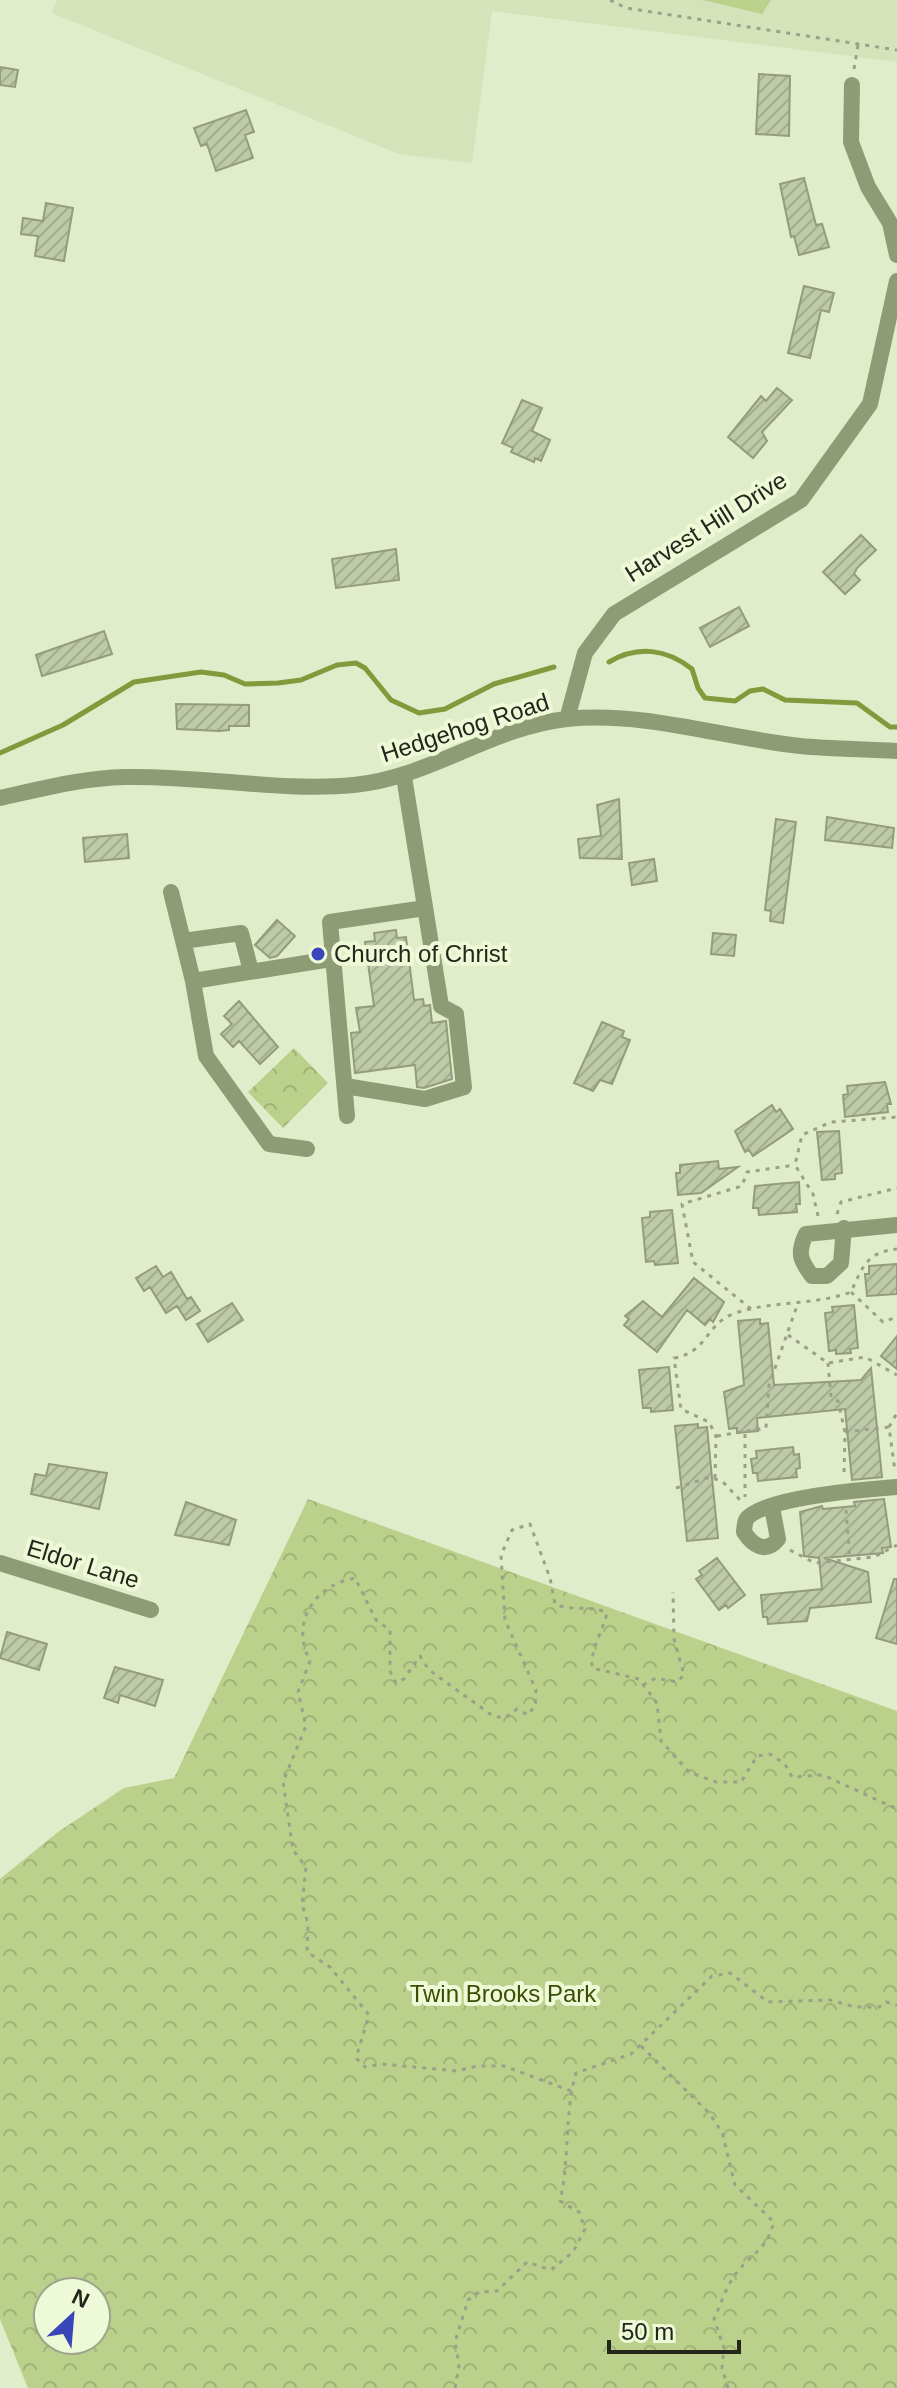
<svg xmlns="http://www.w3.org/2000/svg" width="897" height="2388" viewBox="0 0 897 2388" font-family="Helvetica,sans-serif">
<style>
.built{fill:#d5e3ba}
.green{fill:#bbd08a}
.park{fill:url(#park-crowns);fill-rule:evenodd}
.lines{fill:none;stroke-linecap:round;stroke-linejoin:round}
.stream{stroke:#829a3b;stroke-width:5}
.building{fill:url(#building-hatch);stroke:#939d7e;stroke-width:2}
.path{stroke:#99a188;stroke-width:3;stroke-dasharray:4 6;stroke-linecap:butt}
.minor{stroke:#8f9b74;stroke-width:16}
.poi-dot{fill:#3946b9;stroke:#eef9d7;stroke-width:3}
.labels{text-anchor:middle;stroke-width:8;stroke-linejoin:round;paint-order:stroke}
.street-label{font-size:24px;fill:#23271b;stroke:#eef9d7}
.poi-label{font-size:24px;fill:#23271b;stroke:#eef9d7;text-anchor:start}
.park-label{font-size:24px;fill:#3e4d04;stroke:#eef9d7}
</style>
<defs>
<pattern id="park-crowns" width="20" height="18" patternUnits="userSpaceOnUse" patternTransform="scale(2)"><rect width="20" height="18" fill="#bbd08a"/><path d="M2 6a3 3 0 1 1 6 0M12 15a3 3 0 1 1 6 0" fill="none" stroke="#a0b376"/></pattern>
<pattern id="building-hatch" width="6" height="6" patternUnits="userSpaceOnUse" patternTransform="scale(2)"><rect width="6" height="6" fill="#bec9a8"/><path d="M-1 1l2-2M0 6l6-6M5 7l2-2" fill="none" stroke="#a3ad90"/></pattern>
</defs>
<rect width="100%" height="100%" fill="#e1ecca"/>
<path class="built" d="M57 0H897V62L492 11 472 163 399 154 52 13Z"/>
<path class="green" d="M703 0H771L762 14Z"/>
<path class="park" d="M294 1048 328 1083 283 1128 248 1092Z
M308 1499 897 1711V2388H28L0 2319V1879L58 1832 124 1788 174 1778ZM96 2292V2340H48V2292Z"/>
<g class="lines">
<path class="stream" d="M609 662C638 645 667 649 692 669L698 688 705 698 735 701 750 691 763 689 785 700 857 703 890 727H897
M0 753 63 725 134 682 201 672 224 675 245 684 278 683 301 680 337 665 356 663 365 668 391 700 419 713 445 709 494 684 554 667"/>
</g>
<path class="building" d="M0 67 18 70 15 87 0 85Z
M759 74 790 76 789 136 756 134Z
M246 110 254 132 245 135 253 158 216 171 207 144 201 146 194 128Z
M804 178 816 225 822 224 829 247 799 255 794 236 791 237 780 184Z
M46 203 73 208 64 261 35 256 38 236 21 234 23 218 43 221Z
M804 286 834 293 829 312 821 310 810 358 788 353Z
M777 388 792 400 762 432 767 441 753 458 728 437 761 396 766 401Z
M522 400 542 408 532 431 550 440 541 461 535 458 534 462 511 452 513 448 502 443Z
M861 535 876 550 857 568 854 574 860 580 845 594 823 572Z
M396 549 399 580 336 588 332 559Z
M739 607 749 626 710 647 700 628Z
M104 631 112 654 42 676 36 655Z
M176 704 249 705V726H229V730L219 731 177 729Z
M619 799 622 859 580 858 578 839 601 836 597 805Z
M827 817 894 828 892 848 825 840Z
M776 819 796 822 783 923 770 921 771 911 765 910Z
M127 834 129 858 85 862 83 838Z
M654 859 657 881 632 885 629 863Z
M277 920 295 936 277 956 270 958 255 945Z
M396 930 397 938 406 937 414 1000 423 999 424 1006 430 1005 432 1023 446 1021 452 1079 424 1088 417 1087 415 1065 355 1073 351 1033 360 1032 356 1008 374 1006 365 942 375 941 374 933Z
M713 933 736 935 734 956 711 954Z
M239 1001 278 1047 260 1064 239 1041 233 1047 221 1034 232 1024 224 1016Z
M602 1022 624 1031 622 1037 630 1040 612 1084 600 1080 593 1091 574 1083Z
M885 1082 891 1104H887L888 1112 845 1117 843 1095 848 1094 847 1086Z
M772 1105 776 1112 780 1109 793 1129 753 1156 749 1150 745 1152 735 1131Z
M839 1131 842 1173 835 1174V1179L822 1180 817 1132Z
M718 1161 719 1169 738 1167 701 1193 678 1195 676 1173H680V1165Z
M799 1182 800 1204H796L797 1212 759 1215 758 1208H753L755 1186Z
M672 1210 678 1263 655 1265 654 1261 646 1262 642 1218 650 1217V1212Z
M897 1264V1294L867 1296 865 1274H869V1266Z
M156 1266 163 1277 171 1272 187 1299 191 1297 200 1311 186 1320 177 1306 166 1313 150 1287 144 1291 136 1278Z
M694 1278 724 1302 713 1322 710 1319 705 1325 687 1310 657 1352 624 1325 629 1319 625 1316 643 1301 662 1317Z
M232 1303 243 1320 208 1342 197 1324Z
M854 1305 858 1348 850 1349 851 1353 836 1354V1350L829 1351 825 1313 833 1312 832 1307Z
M760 1319V1324L768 1323 774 1385 861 1380 871 1368 882 1477 852 1480 845 1409 757 1418 758 1431 737 1433V1428L729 1429 724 1392 744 1385 738 1321Z
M897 1336V1369L881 1356Z
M669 1367 673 1410 651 1412V1408H643L639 1370Z
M698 1424V1428L707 1427 718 1538 687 1541 675 1426Z
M793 1447 794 1455 799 1454 800 1468 796 1469 797 1477 758 1481 757 1473H753L751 1459 757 1458 756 1451Z
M49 1464 107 1473 99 1509 31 1494 35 1474 46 1476Z
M884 1499 891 1547 882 1548 883 1553 824 1558 868 1572 871 1602 810 1608 807 1621 768 1624 767 1617H763L761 1595 822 1589 819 1558 804 1556 800 1512 822 1506 823 1509 855 1506 854 1502Z
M186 1502 236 1520 229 1545 175 1535Z
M717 1558 745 1595 728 1608 726 1605 719 1610 696 1579 702 1575 699 1571Z
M894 1579H897V1644L876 1638Z
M7 1632 47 1644 39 1670 0 1658Z
M115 1667 163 1680 155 1706 120 1695 118 1703 104 1698Z"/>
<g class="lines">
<path class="path" d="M610 0 626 8 897 50
M854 69 858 45
M837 1214 841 1202 897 1188
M818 1216 813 1194 795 1165 802 1135 831 1122 897 1117
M851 1292 883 1322 897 1317
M751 1309 693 1262 682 1204 742 1186 747 1172 795 1165
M788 1335 828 1363 865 1357 897 1375
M828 1363 831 1397 838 1401 845 1432 844 1474
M889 1427 897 1413
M845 1432 889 1427 895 1471
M745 1434V1497
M717 1436 766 1428 769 1385 798 1303
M715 1478 716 1436 709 1422 681 1409 674 1358C707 1353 706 1324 733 1314 771 1300 813 1306 851 1292 863 1266 867 1252 897 1249
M676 1488 710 1477 723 1482 742 1502
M846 1510 850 1559
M790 1550 815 1563 874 1557 897 1545
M643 1685 656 1678 677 1682 684 1675 674 1639 673 1592
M641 2046 709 2113 722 2132 735 2185 774 2222C765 2254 749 2253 733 2278 725 2290 720 2306 714 2319L724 2348 722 2368 728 2388
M571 2091 504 2066H477L457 2071 382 2064 365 2067 356 2058 369 2015 330 1967 307 1952 308 1924 302 1904 306 1867 293 1850 283 1782 306 1726 298 1692 310 1661C290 1623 314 1585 355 1578L376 1620 390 1630V1671L396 1683 404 1679 420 1656 429 1670 493 1716 505 1718 517 1709 528 1715 535 1705 536 1690 505 1620 501 1555 512 1530 530 1524 550 1578 555 1604C572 1612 590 1604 607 1613 602 1634 591 1646 592 1668L639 1679 657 1703 661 1741 689 1772 716 1782H741L757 1756 770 1754 785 1764 792 1777 823 1775 897 1809
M455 2388 459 2365 455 2342 468 2300 479 2292 497 2291 527 2262 551 2270 573 2252 585 2229 579 2212 560 2201C570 2158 564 2114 576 2073L631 2054 712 1976 730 1973 768 2002 830 2000 855 2007H879L886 2002 897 2005"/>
<path class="minor" d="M852 85 851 142 868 187 890 223 897 255
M567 719 585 653 614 614 801 500 870 404 897 281
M0 798C41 789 82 778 125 777 201 775 278 792 354 785 429 778 492 727 567 719 645 711 723 738 800 746 832 749 865 749 897 751
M171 892 193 981 331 959
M183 941 241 933 251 971
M193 981 206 1056 269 1144 307 1149
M345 1086 425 1099 464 1087 456 1014 441 1006 404 777
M347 1116 330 922 425 908
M844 1228 841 1263 827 1276H812C800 1260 797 1253 806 1234L897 1225
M772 1507 778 1539C766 1554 753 1546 744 1532 744 1531 745 1521 746 1520 759 1497 870 1489 897 1487
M0 1563 151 1610"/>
</g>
<circle class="poi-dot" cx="318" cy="954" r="8"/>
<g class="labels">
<g class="street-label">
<text transform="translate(706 527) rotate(-32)" y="8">Harvest Hill Drive</text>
<text transform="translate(465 728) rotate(-18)" y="8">Hedgehog Road</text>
<text transform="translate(83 1564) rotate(17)" y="8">Eldor Lane</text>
</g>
<g class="poi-label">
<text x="334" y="962">Church of Christ</text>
</g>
<g class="park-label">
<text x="503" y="2002">Twin Brooks Park</text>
</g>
</g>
<g transform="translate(72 2316) rotate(26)"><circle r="38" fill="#eef9d7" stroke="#9da58c" stroke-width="2"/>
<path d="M0-6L14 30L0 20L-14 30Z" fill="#3946b9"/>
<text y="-12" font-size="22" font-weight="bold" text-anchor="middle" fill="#23271b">N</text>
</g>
<path d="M609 2340v12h130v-12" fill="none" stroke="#23271b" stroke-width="4"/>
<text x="621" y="2340" font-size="24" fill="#23271b" stroke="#eef9d7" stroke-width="6" paint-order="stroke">50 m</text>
</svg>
